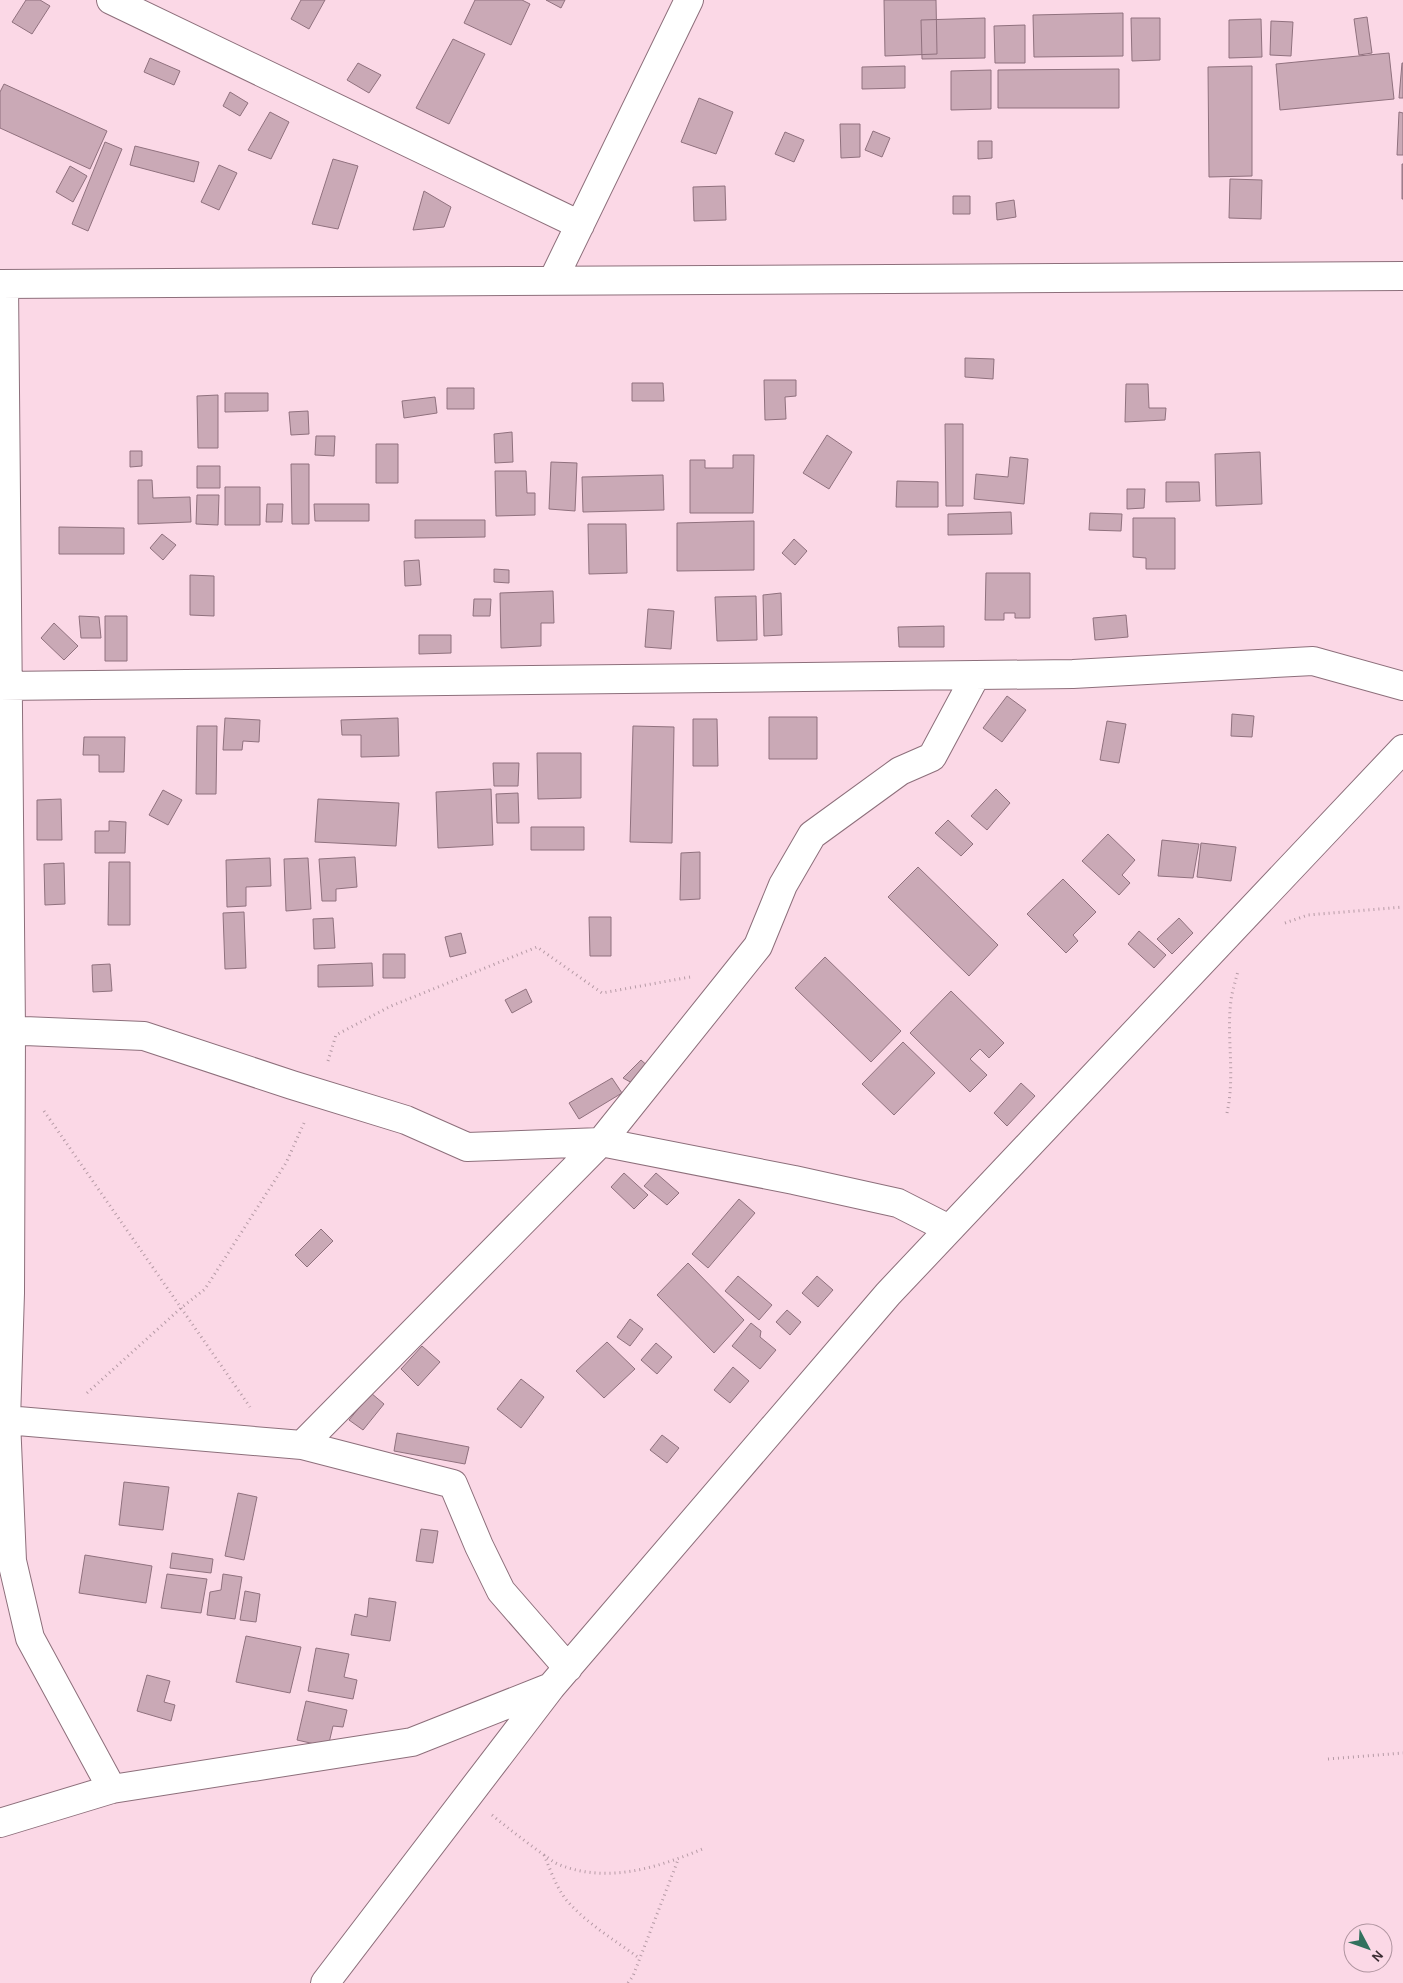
<svg xmlns="http://www.w3.org/2000/svg" width="1403" height="1983" viewBox="0 0 1403 1983" font-family="'Alegreya Sans',sans-serif">
<style>
.building{fill:#caa9b6;stroke:#90717e}
.lines{fill:none;stroke-linecap:round;stroke-linejoin:round}
.minor-casing{stroke:#8d6f7b;stroke-width:30}
.path{stroke:#b59aa5;stroke-width:3;stroke-dasharray:1 4;stroke-linecap:butt}
.minor{stroke:#fff;stroke-width:28}
</style>
<rect width="100%" height="100%" fill="#fbd8e6"/>
<path class="building" d="M26 0H40L50 6 32 34 12 22Z
M301 0H325L309 29 291 19Z
M475 0H522L530 4 511 45 464 23Z
M546 0H565L561 8Z
M884 0H936L937 54 885 56Z
M1123 13V56L1034 57 1033 15Z
M1367 17 1372 53 1359 55 1354 19Z
M985 18V58L922 59 921 20Z
M1131 18H1160V60L1132 61Z
M1261 19 1262 57 1229 58V20Z
M1271 21 1293 22 1291 56 1270 55Z
M1025 25V63H995L994 26Z
M453 39 485 54 449 124 416 108Z
M1389 53 1394 99 1280 110 1276 64Z
M150 58 180 71 174 85 144 72Z
M358 63 381 75 369 93 347 80Z
M1402 63H1403V98H1399Z
M905 66V88L862 89V67Z
M1252 66V176L1209 177 1208 67Z
M1119 69V108H998V70Z
M991 70V109L951 110V71Z
M4 84 107 131 90 169 0 128V92Z
M230 92 248 103 240 116 223 106Z
M699 98 733 112 716 154 681 142Z
M270 112 289 122 271 159 248 150Z
M1399 112 1403 113V155H1397Z
M840 124H860V157L841 158Z
M873 131 890 138 882 157 865 150Z
M785 132 804 140 794 162 775 154Z
M978 141H992V158L978 159Z
M105 142 122 149 88 231 72 224Z
M135 146 199 162 194 182 130 165Z
M333 159 358 166 338 229 312 224Z
M1402 164H1403V199H1402Z
M219 165 237 173 219 210 201 202Z
M70 166 87 176 73 202 56 192Z
M1230 179 1262 180 1261 219 1229 218Z
M725 186 726 220 694 221 693 187Z
M424 191 451 207 444 227 413 230Z
M953 196H970V214H953Z
M1014 200 1016 217 997 220 996 203Z
M965 358 994 359 993 379 965 377Z
M764 380H796V396L785 397 786 419 765 420Z
M632 383H663L664 401H632Z
M1126 384H1148L1149 408H1166L1165 420 1125 422Z
M447 388H474V409H447Z
M225 393H268V411L225 412Z
M218 395V448H198L197 396Z
M435 397 437 413 404 418 402 401Z
M308 411 309 434 291 435 289 412Z
M945 424H963V506H946Z
M512 432 513 462 495 463 494 434Z
M827 435 852 452 829 489 803 473Z
M316 436H335L334 456 315 455Z
M376 444H398V483H376Z
M130 451H142V466L130 467Z
M1260 452 1262 504 1216 506 1215 454Z
M733 455H754L753 513H690V460H705V468H733Z
M1010 457 1028 459 1024 504 974 499 976 474 1008 477Z
M551 462 577 463 575 511 549 509Z
M291 464H309V524H292Z
M197 466H220V488H197Z
M495 471H526L527 493H535V515L496 516Z
M663 475 664 510 583 512 582 477Z
M138 480H152L153 498 190 497 191 522 138 524Z
M897 481 938 482V507H896Z
M1166 482H1199L1200 501 1166 502Z
M225 487H260V525H225Z
M1127 489H1145L1144 508 1127 509Z
M197 495H219L218 525 196 524Z
M267 504H283L282 522H266Z
M314 504H369V521H315Z
M1011 512 1012 534 948 535V514Z
M1090 513 1122 514 1121 531 1089 530Z
M1133 518H1175V569H1146V558L1133 557Z
M415 520H485V537L415 538Z
M754 521V570L677 571V523Z
M588 524H626L627 573 589 574Z
M59 527 124 528V554H59Z
M162 534 176 545 163 560 150 548Z
M794 539 807 551 795 565 782 553Z
M419 560 421 585 405 586 404 561Z
M494 569 509 570V583L494 582Z
M986 573H1030V618H1015V613H1004V620H985Z
M190 575 214 576V616L190 615Z
M553 591 554 623H541V646L501 648 500 593Z
M781 593 782 635 764 636 763 595Z
M756 596 757 640 717 641 715 597Z
M474 599H491L490 616H473Z
M648 609 674 611 671 649 645 647Z
M1126 615 1128 637 1095 640 1093 618Z
M79 616 99 617 101 638H81Z
M105 616H127V661H105Z
M54 623 78 646 64 660 41 638Z
M944 626V647H899L898 627Z
M419 635H451V653L419 654Z
M1007 696 1026 710 1002 742 983 728Z
M1232 714 1254 716 1252 737 1231 736Z
M769 717H817V759H769Z
M225 718 260 720 259 742 243 741 242 750H223Z
M398 718 399 756 361 757V735H342L341 720Z
M693 719H717L718 766H693Z
M1107 721 1126 724 1119 763 1100 760Z
M197 726H217L216 794H196Z
M633 726 674 727 672 843 630 842Z
M84 737H125L124 772H99V755H83Z
M537 753H581V798L538 799Z
M493 763H519L518 786H494Z
M491 789 493 845 438 848 436 792Z
M996 789 1010 803 987 830 971 816Z
M163 790 182 800 168 825 149 815Z
M518 793 519 823H497L496 794Z
M61 799 62 840H37V800Z
M318 799 399 803 396 846 315 842Z
M948 820 973 844 961 856 935 833Z
M109 821 126 822 125 853H95V831H109Z
M531 827H584V850H531Z
M1108 834 1135 860 1122 875 1130 883 1119 895 1082 861Z
M1162 840 1199 844 1193 878 1158 876Z
M1201 843 1236 847 1231 881 1197 877Z
M700 852V899L680 900 681 853Z
M355 857 357 887 336 889V901H322L319 859Z
M270 858 271 886 246 887V906L227 907 226 860Z
M308 858 311 909 286 911 284 859Z
M109 862H130V925H108Z
M64 863 65 904 45 905 44 864Z
M918 867 998 945 969 976 888 897Z
M1063 879 1096 912 1073 935 1078 941 1066 953 1027 914Z
M244 912 246 968 225 969 223 913Z
M589 917H611V956H590Z
M333 918 335 948 314 949 313 919Z
M1179 918 1193 933 1172 954 1157 939Z
M1139 931 1166 955 1154 968 1128 944Z
M461 933 466 953 450 957 445 937Z
M383 954H405V978H383Z
M825 957 901 1031 871 1062 795 988Z
M372 963 373 986 318 987V965Z
M110 964 112 991 93 992 92 965Z
M526 989 532 1002 512 1013 505 1000Z
M951 991 1004 1043 989 1058 980 1049 970 1059 987 1075 970 1092 910 1033Z
M903 1042 935 1073 894 1115 862 1084Z
M641 1060 650 1068 634 1084 623 1078Z
M612 1078 622 1093 579 1119 569 1103Z
M1021 1083 1035 1096 1007 1126 994 1113Z
M624 1173 648 1195 634 1209 611 1187Z
M656 1173 679 1193 667 1205 644 1186Z
M739 1199 755 1213 708 1268 692 1254Z
M321 1229 333 1241 307 1267 295 1255Z
M688 1263 744 1320 714 1353 657 1295Z
M738 1276 772 1305 759 1320 725 1291Z
M817 1276 833 1290 818 1307 802 1293Z
M787 1310 801 1322 790 1335 776 1322Z
M630 1319 643 1329 630 1346 617 1337Z
M751 1323 761 1331 760 1337 776 1350 760 1369 732 1346Z
M607 1342 635 1369 604 1398 576 1371Z
M656 1343 672 1357 657 1374 641 1360Z
M422 1346 440 1362 418 1386 401 1369Z
M733 1367 749 1381 730 1403 714 1390Z
M521 1379 544 1397 521 1428 497 1409Z
M371 1393 384 1404 363 1430 349 1420Z
M397 1433 469 1447 465 1464 394 1451Z
M662 1435 679 1448 667 1463 650 1450Z
M124 1482 169 1487 163 1530 119 1525Z
M238 1493 257 1497 244 1560 225 1556Z
M421 1529 438 1531 433 1563 416 1561Z
M172 1553 213 1559 211 1573 170 1568Z
M85 1555 152 1566 146 1603 79 1593Z
M167 1574 207 1579 201 1613 161 1608Z
M223 1574 242 1577 235 1619 207 1615 210 1592 221 1590Z
M245 1591 260 1594 256 1622 240 1620Z
M369 1598 396 1602 390 1641 351 1635 355 1614 367 1617Z
M246 1636 301 1647 290 1693 236 1682Z
M316 1648 349 1654 344 1677 357 1680 353 1699 308 1691Z
M147 1675 170 1681 164 1702 175 1705 171 1721 137 1711Z
M306 1701 347 1710 343 1727 333 1726 328 1747 297 1740Z"/>
<g class="lines">
<g class="minor-casing">
<path id="minor" d="M111 0 580 225
M553 280 689 0
M0 284 1403 276
M4 284 11 1031 10 1293 6 1420 12 1561 30 1638 112 1789
M0 686 1073 674 1313 661 1403 686
M0 1030 144 1036 292 1085 406 1120 467 1147 601 1142 794 1180 898 1203 949 1229
M0 1418 6 1420 302 1445 453 1484 479 1546 501 1591 568 1668
M302 1445 601 1142 758 946 783 885 812 835 900 771 932 757 976 675
M0 1823 112 1789 412 1742 551 1687
M325 1983 551 1687 888 1294 1403 749"/>
</g>
<path class="path" d="M1285 923 1308 915 1403 907
M328 1061 336 1035 391 1006 537 947 602 993 690 977
M44 1111 250 1407
M1227 1113C1236 1072 1225 1032 1232 994 1234 986 1236 979 1238 971
M87 1393 181 1308 205 1289 286 1163 304 1123
M1328 1759 1403 1753
M492 1815C509 1829 526 1842 544 1855 549 1858 554 1863 560 1865 609 1884 659 1867 705 1848
M544 1855C551 1871 557 1890 569 1903 589 1925 616 1941 639 1958
M628 1983 633 1976 678 1860"/>
<use href="#minor" class="minor"/>
</g>
<g transform="translate(1368 1948) rotate(131)"><circle r="24" fill="#fbd8e6" stroke="#af949f"/>
<path d="M0-4L9 19L0 12L-9 19Z" fill="#32715e"/>
<text y="-8" font-size="14" font-weight="bold" text-anchor="middle" fill="#3c2e34">N</text>
</g>
</svg>
